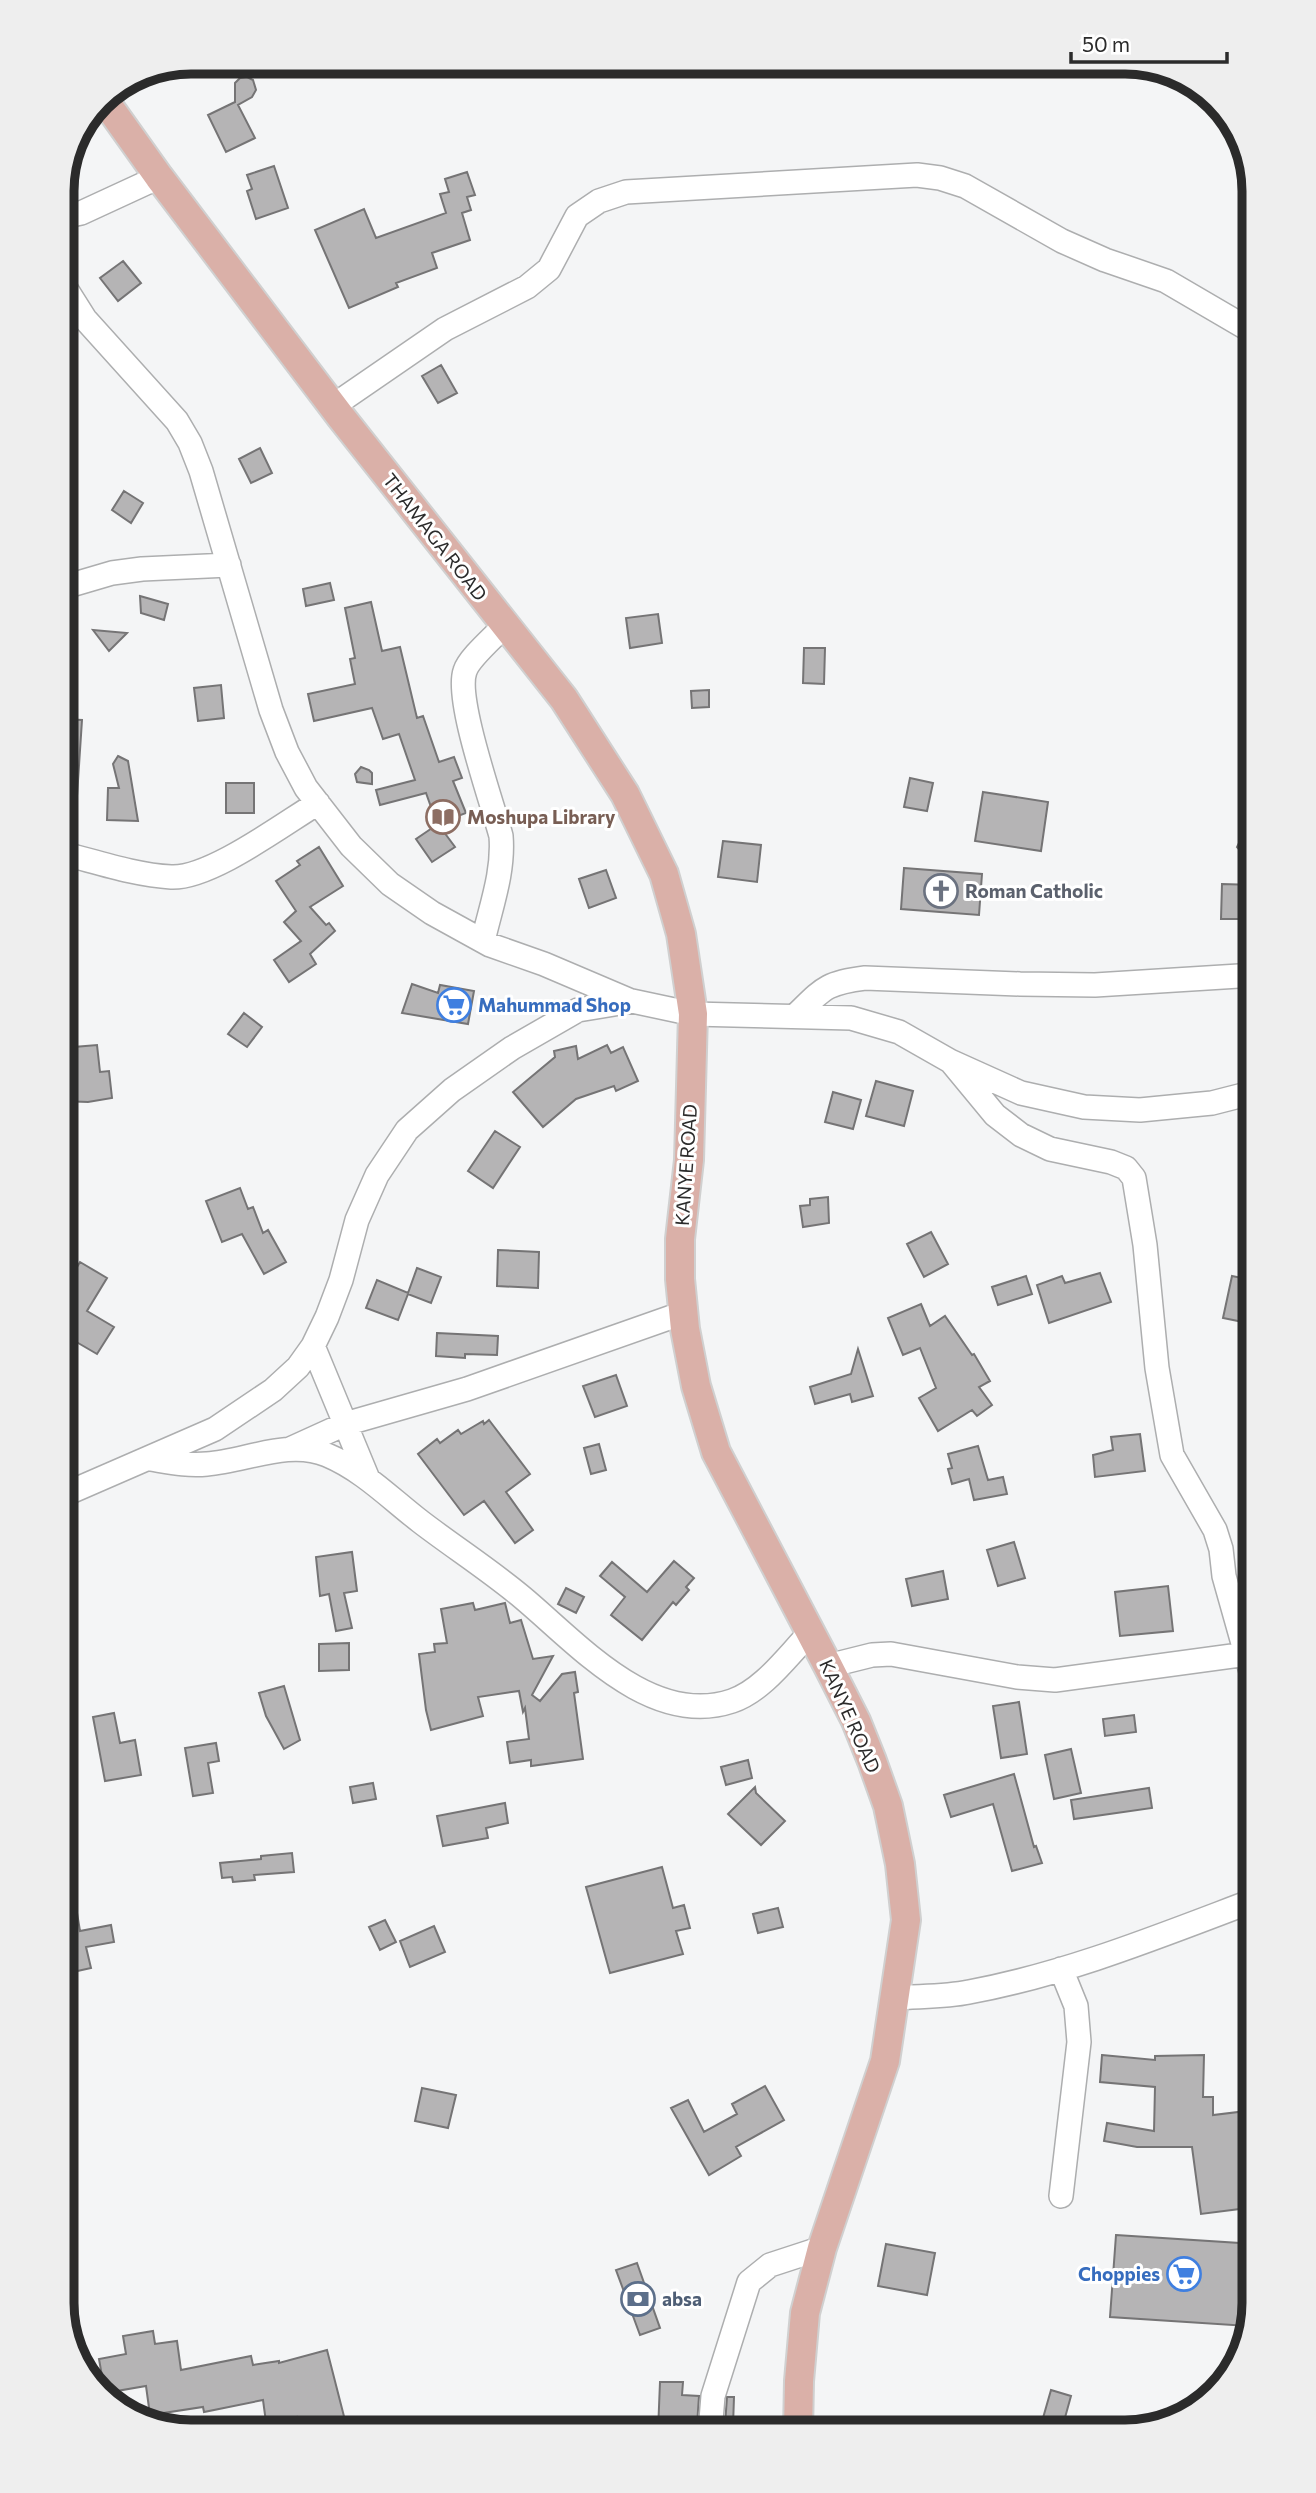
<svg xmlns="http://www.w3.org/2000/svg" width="1316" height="2493" viewBox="0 0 1316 2493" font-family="Commissioner,sans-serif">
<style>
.building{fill:#b5b4b5;stroke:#757475;stroke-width:2}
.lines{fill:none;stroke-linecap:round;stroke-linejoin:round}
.minor-casing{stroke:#adaeaf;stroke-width:26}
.major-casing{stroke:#d0d0d0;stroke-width:32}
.minor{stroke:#fff;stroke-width:23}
.major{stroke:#dab0a8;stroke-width:28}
.labels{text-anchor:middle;stroke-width:6;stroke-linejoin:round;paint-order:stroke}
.street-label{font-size:19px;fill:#2b2b2b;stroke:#fff}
.education-label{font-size:19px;font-weight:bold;fill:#785e54;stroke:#fff;text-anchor:start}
.worship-label{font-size:19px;font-weight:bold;fill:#5b616d;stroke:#fff;text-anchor:start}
.shop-label{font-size:19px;font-weight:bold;fill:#366cbe;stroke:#fff;text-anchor:start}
.service-label{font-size:19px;font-weight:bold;fill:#4e5e75;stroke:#fff;text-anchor:start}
.rim{fill:none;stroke:#2b2b2b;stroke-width:9}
</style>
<rect width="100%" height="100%" fill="#f4f5f6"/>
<path class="building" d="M247 77 253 80 256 90 252 97 238 105 255 138 226 152 208 115 235 102V83L240 78Z
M274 166 288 208 256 219 247 191 252 189 247 175Z
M467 172 475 195 467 197 471 210 462 213 470 240 432 253 437 268 396 283 398 287 349 308 315 230 364 209 376 238 446 213 440 194 449 192 445 179Z
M123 261 141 283 118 301 100 278Z
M441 365 457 393 438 403 422 376Z
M260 448 272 473 251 483 239 459Z
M124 491 143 503 131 523 112 510Z
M330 583 334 600 306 606 303 589Z
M140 596 168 604 164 620 141 613Z
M371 602 382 651 400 647 417 718 423 716 439 762 454 757 462 778 453 781 466 813 437 824 426 793 380 805 376 790 415 780 399 734 383 739 372 708 314 721 308 694 355 684 350 659 355 658 345 608Z
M658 614 662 643 630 648 626 618Z
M93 630 127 633 109 651Z
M804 648H825L824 684 803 683Z
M221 685 224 718 198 721 194 688Z
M709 690V707L692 708 691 691Z
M61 719 82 720 77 796 61 795Z
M118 756 128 761 138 821 107 820 108 788H119L113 764Z
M361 767 369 770 372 773V784L357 782 355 774Z
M910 778 933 783 927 811 904 807Z
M226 783H254V813H226Z
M983 792 1048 802 1041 851 975 841Z
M438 824 455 847 432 862 416 839Z
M1246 837 1255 839V853L1245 856 1237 847 1241 839Z
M723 841 761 845 757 882 718 877Z
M319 847 343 886 310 907 326 925 329 923 335 931 310 954 316 964 289 982 274 960 301 941 284 922 296 911 276 881 300 865 297 861Z
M904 868 982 874 979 915 901 909Z
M606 870 616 898 589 908 579 879Z
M1222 884 1255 885V919H1221Z
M412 984 438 993 440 985 474 991 468 1024 402 1013Z
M244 1013 262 1027 247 1047 228 1034Z
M97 1045 100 1072 109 1071 112 1098 88 1102 61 1101V1060L76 1061 74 1047Z
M607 1045 611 1053 623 1047 638 1081 616 1091 614 1086 576 1099 543 1127 513 1092 555 1057 554 1051 576 1046 578 1059Z
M876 1081 913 1091 904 1126 866 1116Z
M833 1092 861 1100 853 1129 825 1122Z
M495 1131 520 1147 493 1188 468 1171Z
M240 1188 248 1209 253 1207 263 1233 268 1230 286 1262 264 1274 242 1234 222 1242 206 1201Z
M828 1197 829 1223 803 1227 800 1206 810 1205V1199Z
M931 1232 948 1264 924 1277 907 1244Z
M498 1250 539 1252 538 1288 497 1286Z
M80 1262 107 1278 87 1311 114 1327 97 1354 61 1333V1305L69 1292 64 1289Z
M417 1268 441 1277 431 1303 408 1294 398 1320 366 1308 377 1280 408 1293Z
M1100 1273 1111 1302 1049 1323 1037 1285 1062 1276 1065 1283Z
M1026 1276 1032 1294 998 1305 992 1287Z
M1232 1276 1252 1280 1243 1322 1223 1318Z
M921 1304 930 1326 945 1316 972 1355 974 1354 990 1381 979 1387 992 1405 977 1416 972 1410 938 1431 919 1398 936 1388 920 1348 903 1355 888 1318Z
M437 1333 498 1336 497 1355 465 1354V1358L436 1356Z
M858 1349 873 1396 852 1402 850 1394 815 1404 810 1387 851 1374Z
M616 1375 627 1406 595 1417 583 1386Z
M489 1420 530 1474 506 1492 533 1530 515 1543 484 1501 464 1515 418 1454 437 1439 440 1443 458 1430 461 1434 483 1421 484 1424Z
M1140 1434 1145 1471 1095 1477 1093 1455 1113 1450 1111 1437Z
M599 1444 606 1470 591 1474 584 1448Z
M978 1446 988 1480 1003 1477 1007 1494 974 1500 969 1479 952 1484 948 1469 952 1468 948 1454Z
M1014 1542 1025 1578 998 1586 987 1550Z
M352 1552 357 1591 344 1593 352 1628 336 1631 329 1594 320 1596 316 1557Z
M674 1561 694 1578 686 1587 689 1590 676 1605 673 1602 642 1640 611 1615 625 1597 600 1576 612 1562 647 1592Z
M943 1571 948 1599 912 1606 906 1579Z
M1168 1586 1173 1631 1120 1636 1115 1592Z
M566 1588 584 1597 576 1613 558 1604Z
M473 1603 475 1610 505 1603 510 1623 521 1620 533 1659 553 1656 532 1695 540 1701 562 1674 575 1672 578 1692 574 1693 583 1759 531 1766V1760L510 1763 507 1742 529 1739 525 1708 523 1712 519 1691 478 1697 483 1716 431 1730 426 1710 419 1654 435 1652 434 1644 447 1643 441 1609Z
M349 1643V1670L319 1671V1644Z
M284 1686 300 1740 284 1749 266 1716 259 1693Z
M1019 1702 1027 1754 1001 1758 993 1706Z
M114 1713 120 1743 135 1740 141 1775 105 1781 93 1717Z
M1134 1715 1136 1732 1105 1736 1103 1719Z
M216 1743 219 1761 208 1763 213 1793 193 1796 185 1748Z
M1071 1749 1081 1793 1054 1799 1045 1755Z
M748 1760 752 1778 726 1785 721 1767Z
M1014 1774 1034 1847 1036 1846 1042 1863 1012 1871 993 1804 951 1817 944 1795Z
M373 1783 376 1799 353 1803 350 1787Z
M755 1787 756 1793 785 1821 761 1845 728 1814Z
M1149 1788 1152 1808 1074 1819 1071 1800Z
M505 1803 508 1823 486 1828 488 1838 443 1846 437 1816Z
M292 1853 294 1872 254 1875 255 1880 233 1882 232 1877 222 1878 220 1863 261 1859V1856Z
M662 1867 673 1908 684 1905 690 1928 676 1931 683 1954 610 1973 586 1887Z
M76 1907 80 1931 111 1925 114 1942 86 1947 91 1968 64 1974 61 1961V1909Z
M778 1908 783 1927 758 1933 753 1914Z
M385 1920 396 1942 380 1950 369 1927Z
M434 1926 445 1952 410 1967 400 1941Z
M1102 2055 1155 2060V2056L1204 2055 1203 2097H1213V2115L1255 2110V2207L1201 2214 1192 2147H1137L1104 2141 1107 2123 1154 2131 1155 2087 1100 2082Z
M765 2086 784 2120 736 2147 741 2156 709 2175 671 2108 688 2100 704 2132 737 2114 732 2104Z
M422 2088 456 2095 448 2128 415 2121Z
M1116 2235 1255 2244V2303L1248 2326 1110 2317Z
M886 2244 935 2253 927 2295 878 2286Z
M637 2263 660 2328 640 2335 616 2270Z
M153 2331 155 2344 177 2341 181 2370 251 2356 253 2365 279 2361V2363L327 2350 348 2432H301L297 2417 266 2422 263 2400 204 2412 203 2407 150 2415 146 2386 105 2393 99 2359 126 2354 123 2336Z
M660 2382H683L682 2395 699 2396 697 2425 682 2424V2432H658Z
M1051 2390 1071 2396 1061 2432H1039Z
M727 2397H734L733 2426 725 2425Z"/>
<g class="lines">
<g class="minor-casing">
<path id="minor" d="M62 217 81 213 159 177
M61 281 85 319 177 421 190 443 201 471 271 710 287 752 306 788 351 846 390 884 432 913 490 945 544 964 631 1001
M333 406 445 329 527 287 549 269 577 216 599 201 626 192 917 175 940 178 965 186 1062 241 1105 260 1166 281 1255 333
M61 588 112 573 142 569 229 565
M61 853C97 862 135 875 171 877 210 879 283 824 318 803
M483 941C491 906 504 872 501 836 492 802 455 699 465 671 469 658 494 637 504 626
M795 1016C823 989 825 983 865 978L1020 984 1095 985 1255 975
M952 1063 995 1115 1021 1135 1050 1149 1111 1162 1126 1168 1134 1178 1145 1245 1157 1368 1172 1455 1215 1530 1221 1549 1224 1576 1255 1686
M313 1346 368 1479
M290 1449 345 1424 467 1389 683 1313
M150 1459C169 1462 187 1466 207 1464 246 1461 289 1439 327 1455 363 1470 391 1499 421 1522 455 1548 491 1571 523 1598 578 1644 651 1728 732 1701 764 1690 788 1655 811 1632
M61 1496 215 1429 273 1390 298 1367 313 1346 327 1317 341 1280 357 1220 377 1175 407 1130 452 1090 512 1048 578 1010 632 1001 693 1014 851 1018 899 1032 950 1061 1021 1093 1084 1107 1140 1110 1212 1103 1255 1092
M828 1666 872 1655 891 1654 1017 1677 1055 1680 1247 1654
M1061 1969 1076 2006 1079 2042 1061 2196
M895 1998C919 1996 945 1997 969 1992 1067 1974 1162 1935 1255 1900
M710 2432 713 2396 749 2282 770 2265 822 2248"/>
</g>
<g class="major-casing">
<path id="major" d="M102 97 159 177 341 417 564 699 625 794 664 874 681 934 693 1014 689 1160 680 1239V1279L685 1329 696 1386 716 1452 828 1666 856 1721 872 1761 888 1806 900 1864 906 1920 885 2061 822 2248 805 2313 799 2381 798 2432"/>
</g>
<use href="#minor" class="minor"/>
<use href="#major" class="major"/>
</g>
<defs>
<g id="library-ring" transform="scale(1.75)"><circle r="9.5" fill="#fff" stroke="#8d6e63" stroke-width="1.5"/><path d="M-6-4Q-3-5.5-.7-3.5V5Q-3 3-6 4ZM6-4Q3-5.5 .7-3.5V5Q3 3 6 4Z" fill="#8d6e63"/></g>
<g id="church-ring" transform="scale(1.75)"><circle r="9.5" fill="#fff" stroke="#6b7280" stroke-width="1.5"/><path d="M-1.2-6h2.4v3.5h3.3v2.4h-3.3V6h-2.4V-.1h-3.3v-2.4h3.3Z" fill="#6b7280"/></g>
<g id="supermarket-ring" transform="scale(1.75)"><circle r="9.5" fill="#fff" stroke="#3f7fe0" stroke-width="1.5"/><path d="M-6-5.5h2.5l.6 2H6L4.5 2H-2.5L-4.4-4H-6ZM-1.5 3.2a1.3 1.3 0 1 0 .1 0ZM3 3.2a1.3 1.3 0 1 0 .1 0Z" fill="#3f7fe0"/></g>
<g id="bank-ring" transform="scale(1.75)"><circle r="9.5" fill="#fff" stroke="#5c6f8a" stroke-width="1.5"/><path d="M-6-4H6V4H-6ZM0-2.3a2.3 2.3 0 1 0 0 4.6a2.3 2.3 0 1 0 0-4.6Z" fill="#5c6f8a"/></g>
</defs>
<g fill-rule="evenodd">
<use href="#library-ring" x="443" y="817"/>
<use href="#church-ring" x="941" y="891"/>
<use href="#supermarket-ring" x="454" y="1005"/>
<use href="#supermarket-ring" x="1184" y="2274"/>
<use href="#bank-ring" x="638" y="2299"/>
</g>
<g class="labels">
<g class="street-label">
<text transform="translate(435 537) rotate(52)" y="7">THAMAGA ROAD</text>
<text transform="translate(686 1165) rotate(-86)" y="7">KANYE ROAD</text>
<text transform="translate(850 1716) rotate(66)" y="7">KANYE ROAD</text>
</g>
<g class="education-label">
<text x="467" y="824">Moshupa Library</text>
</g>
<g class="worship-label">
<text x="965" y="898">Roman Catholic</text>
</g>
<g class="shop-label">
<text x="478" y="1012">Mahummad Shop</text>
<text x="1160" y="2281" text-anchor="end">Choppies</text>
</g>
<g class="service-label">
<text x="662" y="2306">absa</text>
</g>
</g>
<path d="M0 0H1316V2493H0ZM191 74H1125A117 117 0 0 1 1242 191V2303A117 117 0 0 1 1125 2420H191A117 117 0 0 1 74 2303V191A117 117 0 0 1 191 74Z" fill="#eee" fill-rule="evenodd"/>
<path class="rim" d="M191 74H1125A117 117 0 0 1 1242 191V2303A117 117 0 0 1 1125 2420H191A117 117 0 0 1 74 2303V191A117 117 0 0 1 191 74Z"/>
<path d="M1071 52v10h156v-10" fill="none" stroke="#2b2b2b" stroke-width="3.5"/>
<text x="1082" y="52" font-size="21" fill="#2b2b2b" stroke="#ffffff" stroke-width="5" paint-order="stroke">50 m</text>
</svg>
